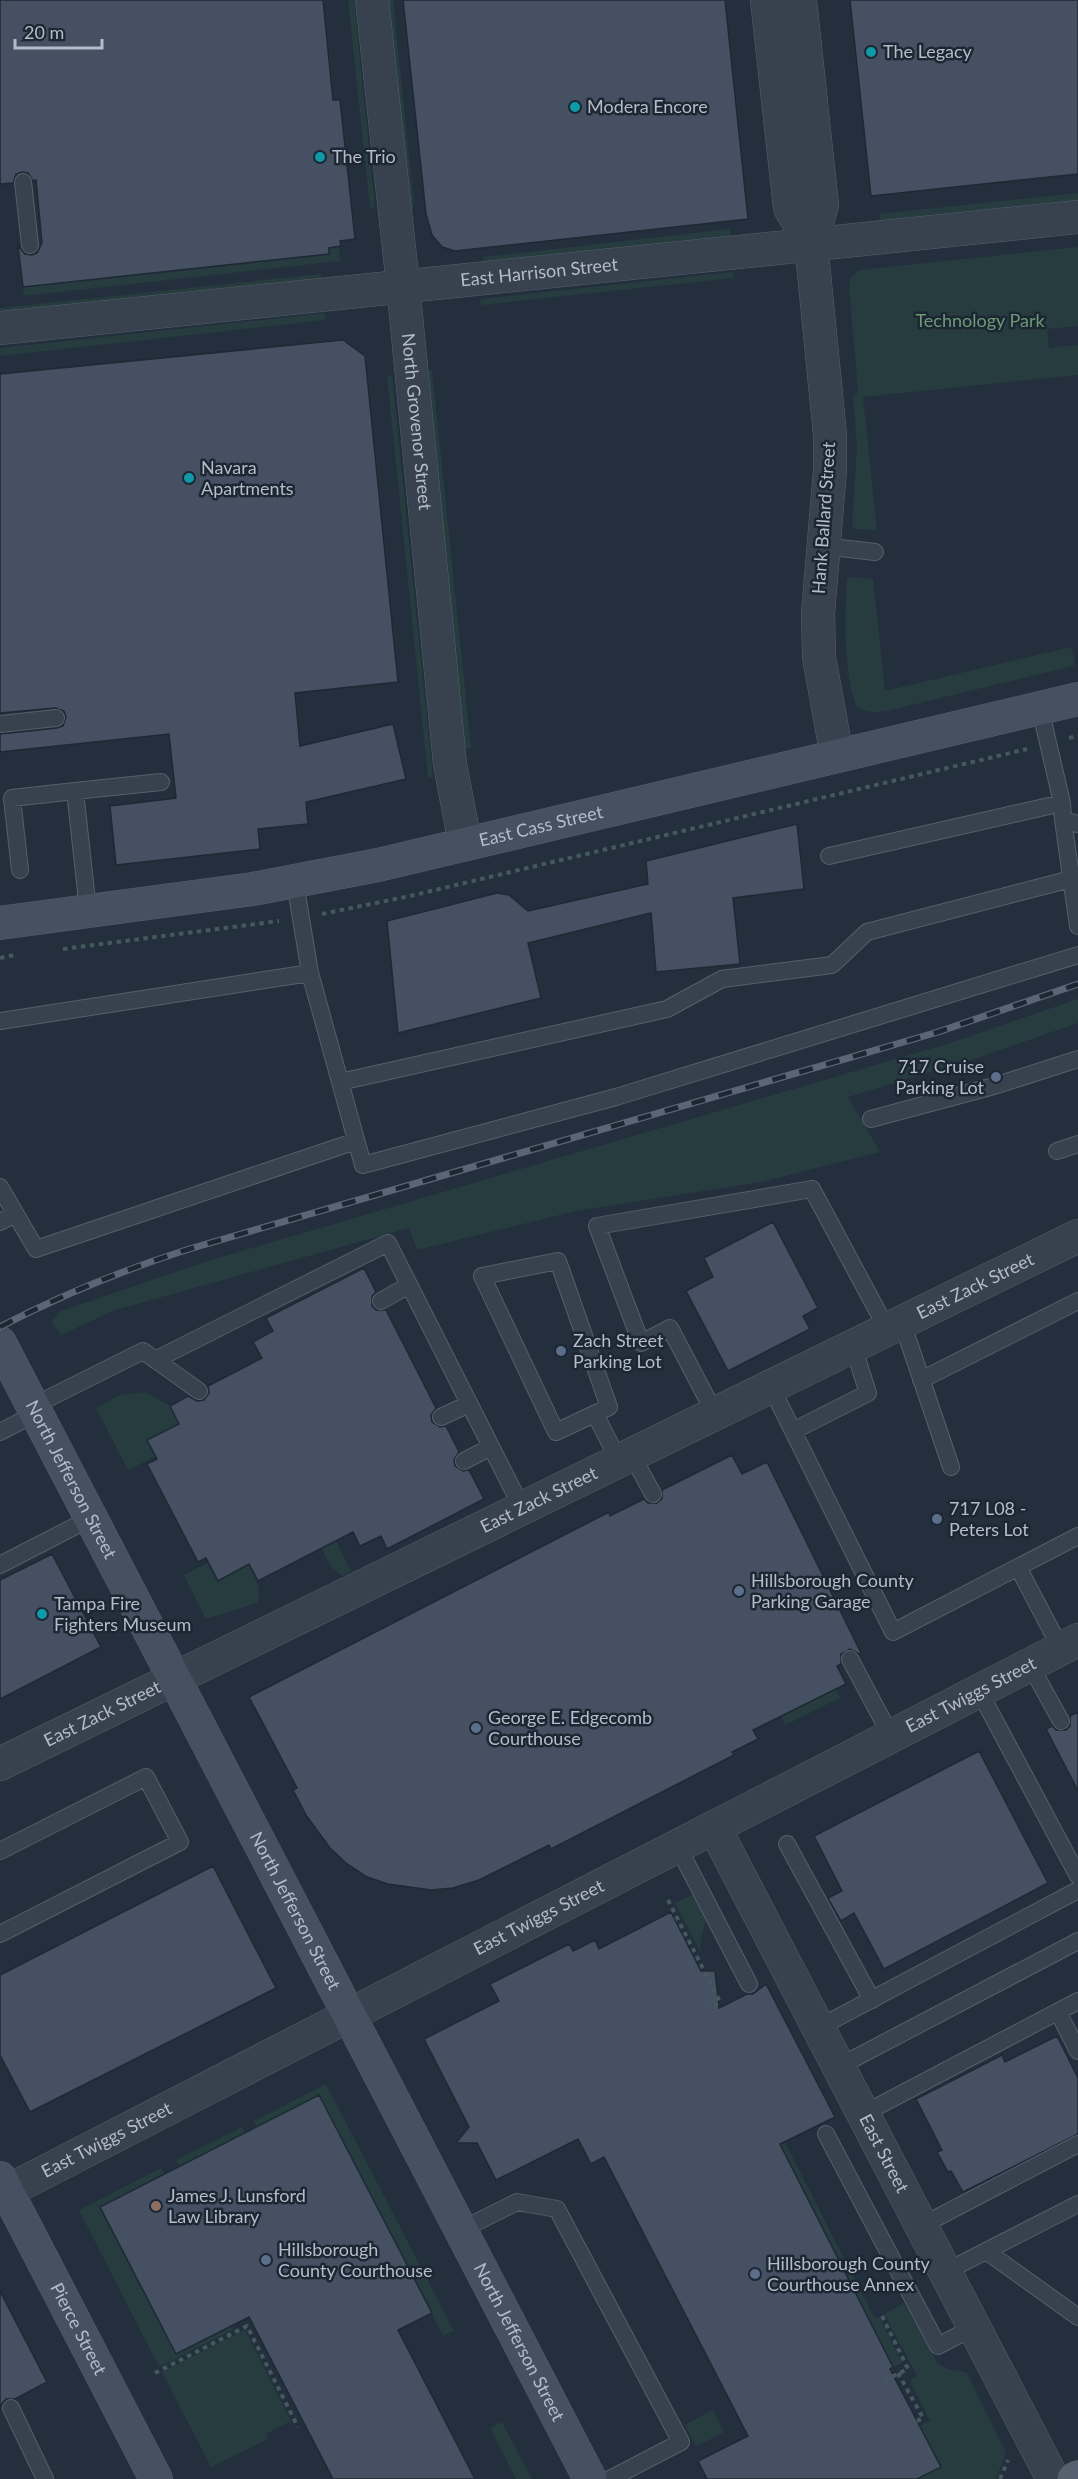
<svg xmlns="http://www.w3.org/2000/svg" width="1078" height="2479" viewBox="0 0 1078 2479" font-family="Lato,sans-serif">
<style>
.green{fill:#263c3f}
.building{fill:#455162;stroke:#1f2835;stroke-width:1.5}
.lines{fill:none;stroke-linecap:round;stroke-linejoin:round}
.service-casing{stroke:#565f6c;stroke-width:18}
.minor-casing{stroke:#565f6c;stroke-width:34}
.tertiary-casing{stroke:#565f6c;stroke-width:34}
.secondary-casing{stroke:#565f6c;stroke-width:34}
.primary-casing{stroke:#414a57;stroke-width:34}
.path{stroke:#44595c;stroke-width:4;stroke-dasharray:4.5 4.5;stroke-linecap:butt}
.service{stroke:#38414e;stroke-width:16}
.minor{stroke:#38414e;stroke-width:33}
.tertiary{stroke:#38414e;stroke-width:33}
.secondary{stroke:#465061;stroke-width:33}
.primary{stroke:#56606e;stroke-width:33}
.rail-casing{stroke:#5a6575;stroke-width:7}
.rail{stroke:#1d2633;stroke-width:4.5;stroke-dasharray:14;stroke-linecap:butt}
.culture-dot{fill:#0f9aa8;stroke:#1d2633;stroke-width:2}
.service-dot{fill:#5c6f8a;stroke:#1d2633;stroke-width:2}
.education-dot{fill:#8d6e63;stroke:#1d2633;stroke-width:2}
.labels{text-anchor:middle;stroke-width:5;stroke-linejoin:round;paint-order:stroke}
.poi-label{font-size:18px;fill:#b4bcc9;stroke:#1d2633;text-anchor:start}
.street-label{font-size:18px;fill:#b4bcc9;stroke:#1d2633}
.park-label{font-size:18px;fill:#6b9a76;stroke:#1d2633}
</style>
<rect width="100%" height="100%" fill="#242f3e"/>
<path class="green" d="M348 0H354L375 207 370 208Z
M387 0H393L414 207H409Z
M1078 193V200L880 221 879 214Z
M730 229 731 236 484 263 483 257Z
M339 247 340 261 24 296 23 287 329 254V248Z
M1078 247V326L1047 329 1049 348 1078 345V375L863 397 877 530 855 529 852 525 857 446 853 396 858 392 849 286 851 277 859 270Z
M733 272 734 278 481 305 480 299Z
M321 274 322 281 0 316V308Z
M325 313 326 320 0 356V348Z
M432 370 471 748 464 749 425 371Z
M392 375 433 777H428L387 376Z
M851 577 873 579 885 691 1071 647 1075 663 1073 666 887 711C875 713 866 713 856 706 843 666 845 621 847 579Z
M1078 999V1023L980 1057 848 1097 880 1152 761 1182 576 1211 417 1250 409 1228 115 1310 61 1335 51 1321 61 1311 211 1260 947 1044Z
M145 1392 170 1406 179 1424 148 1440 156 1456 128 1470 96 1408 120 1395Z
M334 1537 351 1571 343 1576 331 1567 319 1544Z
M208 1563 218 1580 249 1564C256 1578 262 1588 257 1603L206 1619 184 1575Z
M836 1689 840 1698 785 1725 781 1716Z
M694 1894C697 1899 702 1905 704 1911 709 1925 698 1936 701 1953L675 1903Z
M326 2084 454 2331 443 2336 319 2096 257 2127 254 2121Z
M773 2119 875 2319 879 2317 902 2363 893 2367 769 2122Z
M242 2127 245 2133 179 2167 176 2160Z
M161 2168 165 2175 100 2208 176 2354 232 2326 234 2329 159 2367 79 2210Z
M904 2303 938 2364 947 2369 967 2373 1006 2453 996 2479H917L940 2467 920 2426 930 2421 910 2381 917 2376 884 2314Z
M245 2330 291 2421 266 2434 268 2439 211 2467 162 2372Z
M713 2410 724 2432 696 2447 685 2425Z
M502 2422 532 2479H516L490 2428Z"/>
<path class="building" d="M0 0H323L333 100H340L355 239 340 241 341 246 329 248V254L23 287 18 246 25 254 32 255 37 253 42 243 36 180 33 181 28 173 22 172 16 174 13 183 0 184Z
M403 0H725L748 219 455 251 442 247 432 235 426 214Z
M850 0H1078V174L871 196Z
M343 340 365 356 398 682 295 693 300 746 393 724 406 779 306 802 308 824 258 829 260 849 116 865 110 806 176 798 169 734 0 752V734L57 728 63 726 66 717 64 711 55 708 0 713V374Z
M797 824 804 889 733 898 740 964 656 972 651 913 528 943 541 998 398 1033 387 921 497 893 509 895 528 911 648 884 646 861Z
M773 1222 818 1308 803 1316 810 1329 728 1371 686 1291 713 1277 704 1258Z
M364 1268 376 1292 372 1296V1306L376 1310H386L436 1408 431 1415 432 1422 440 1427 446 1426 459 1452 454 1460 455 1466 463 1471 469 1470 484 1499 387 1549 381 1536 360 1546 353 1532 258 1581 249 1564 218 1581 206 1558 198 1562 147 1464 157 1459 147 1440 179 1424 170 1406 188 1396 197 1401 204 1400 209 1393 208 1386 262 1358 253 1342 273 1331 266 1318Z
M732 1455 742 1474 767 1462 861 1653 859 1654 850 1649 841 1654V1664L837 1666 846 1684 753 1730 758 1739 732 1752 734 1755 551 1849 549 1845 479 1880 453 1888 431 1890 388 1884 367 1877 347 1864 330 1848 306 1815 293 1790 297 1788 249 1697 609 1512 610 1516 644 1499 648 1503H657L662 1499V1490Z
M52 1554 101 1647 0 1699V1580Z
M1078 1712V1791L1046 1729 1052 1726 1056 1730H1066L1070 1726V1716Z
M979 1751 1048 1883 884 1969 854 1913 841 1921 828 1898 842 1891 814 1836Z
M213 1866 276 1988 30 2112 0 2055V1975Z
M671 1912 701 1971H715L719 2008 747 1994H753L766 1984 835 2117 780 2144 893 2367 890 2369 941 2467 917 2479H707L698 2461 748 2436 604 2157 591 2164 578 2139 496 2180 477 2143H456L469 2127 424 2039 499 2001 490 1984 569 1944 573 1951 595 1940 599 1949Z
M1057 2036 1078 2078V2134L963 2192 951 2171 948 2172 937 2152 942 2150 916 2099 1002 2055 1005 2062Z
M319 2095 432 2313 398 2330 475 2479H333L249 2317 176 2354 100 2207Z
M0 2291 47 2382 15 2399H6L0 2406Z"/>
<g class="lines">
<g class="service-casing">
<path id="service" d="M23 182 30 245
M823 546 875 552
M1040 708 1062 803 1063 820 1078 824
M0 724 56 718
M1063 820 1078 926
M829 856 1062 803
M20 870 12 798 75 791
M295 882 310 973 363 1165 616 1097 1078 955
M88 910 75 791 161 782
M0 1021 310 973
M340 1082 667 1009 722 979 832 965 867 932 1071 879
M871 1119 994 1086 1078 1059
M1057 1151 1078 1144
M0 1187 36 1249 356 1141
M0 1222 15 1214
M558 1261 609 1407 556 1432 482 1276Z
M381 1301 409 1285
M902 1322 951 1467
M155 1360 388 1243 522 1508
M921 1380 1078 1301
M771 1387 893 1632 1078 1536
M33 1406 143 1351 199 1391
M595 1414 619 1461
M715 1414 670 1328 641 1343 597 1226 812 1189 887 1329
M441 1417 469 1404
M793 1431 868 1393 853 1346
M0 1432 37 1413
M632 1455 653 1494
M464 1461 491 1447
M0 1565 91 1518
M1018 1567 1061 1649
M850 1659 891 1736
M1030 1665 1061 1721
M979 1691 1078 1876
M787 1844 872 2000
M677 1845 749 1984
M0 1851 146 1777 180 1842 0 1934
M1058 2012 1078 2051
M818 2028 1078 1890
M838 2067 1078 1941
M863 2114 1078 2001
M826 2134 938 2346 974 2327
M921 2226 1078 2144
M461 2230 517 2202 557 2209 681 2442 610 2479
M986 2251 1078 2317
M945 2272 1078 2204
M11 2408 45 2479"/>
</g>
<g class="minor-casing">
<g id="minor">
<path id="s1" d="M372 0 403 285 450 764 465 843"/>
<path d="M767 0 790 208 811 243"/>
<path d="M800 0 822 205 811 243 830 435V470L818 613 819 657 837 756"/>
<path id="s2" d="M0 328 1078 217"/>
<path id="s3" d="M714 1827 1053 2479"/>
</g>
</g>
<g class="tertiary-casing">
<g id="tertiary">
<path id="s4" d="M0 1764 1078 1236"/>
<path id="s5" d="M0 2195 1078 1640"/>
</g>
</g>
<g class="secondary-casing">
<g id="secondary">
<path id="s6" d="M0 923 253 889 378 865 1078 699"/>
<path id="s7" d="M0 1343 590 2479"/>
<path id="s8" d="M0 2178 156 2479"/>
</g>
</g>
<g class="primary-casing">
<path id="primary" d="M1074 2479 1078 2477"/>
</g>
<path class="path" d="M1069 738 1078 736
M322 914 410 896 1027 749
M63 949 279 921
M0 958 14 955
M668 1900 720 2002 708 2008
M882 2316 908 2369 885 2380
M155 2373 247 2326 298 2427
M898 2373 923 2418 917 2421
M1000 2479 1008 2460"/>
<use href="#service" class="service"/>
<use href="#minor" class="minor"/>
<use href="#tertiary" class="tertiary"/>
<use href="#secondary" class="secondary"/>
<use href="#primary" class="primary"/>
<g class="rail-casing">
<path id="rail" d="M0 1327C61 1295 123 1270 189 1249L938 1032 1078 984"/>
</g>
<use href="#rail" class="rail"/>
</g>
<g class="culture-dot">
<circle cx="871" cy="52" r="6"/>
<circle cx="575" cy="107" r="6"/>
<circle cx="320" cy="157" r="6"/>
<circle cx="189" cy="478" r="6"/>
<circle cx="42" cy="1614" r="6"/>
</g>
<g class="service-dot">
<circle cx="996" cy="1077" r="6"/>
<circle cx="561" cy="1351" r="6"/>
<circle cx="937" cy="1519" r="6"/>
<circle cx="739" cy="1591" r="6"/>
<circle cx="476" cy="1728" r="6"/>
<circle cx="266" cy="2260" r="6"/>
<circle cx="755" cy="2274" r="6"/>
</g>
<circle class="education-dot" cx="156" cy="2206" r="6"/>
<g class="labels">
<g class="poi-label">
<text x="883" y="58">The Legacy</text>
<text x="587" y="113">Modera Encore</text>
<text x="332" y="163">The Trio</text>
<text x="201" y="474">Navara<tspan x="201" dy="21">Apartments</tspan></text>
<text x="984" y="1073" text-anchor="end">717 Cruise<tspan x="984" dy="21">Parking Lot</tspan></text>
<text x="573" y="1347">Zach Street<tspan x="573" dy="21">Parking Lot</tspan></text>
<text x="949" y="1515">717 L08 -<tspan x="949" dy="21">Peters Lot</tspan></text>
<text x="751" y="1587">Hillsborough County<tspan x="751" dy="21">Parking Garage</tspan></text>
<text x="54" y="1610">Tampa Fire<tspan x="54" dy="21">Fighters Museum</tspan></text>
<text x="488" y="1724">George E. Edgecomb<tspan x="488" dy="21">Courthouse</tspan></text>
<text x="168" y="2202">James J. Lunsford<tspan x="168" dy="21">Law Library</tspan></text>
<text x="278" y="2256">Hillsborough<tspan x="278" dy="21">County Courthouse</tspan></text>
<text x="767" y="2270">Hillsborough County<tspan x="767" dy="21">Courthouse Annex</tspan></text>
</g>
<g class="street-label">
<text dy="6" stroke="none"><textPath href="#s2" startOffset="542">East Harrison Street</textPath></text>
<text dy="6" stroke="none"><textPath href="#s1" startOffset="424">North Grovenor Street</textPath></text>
<text transform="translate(824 518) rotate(-86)" y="6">Hank Ballard Street</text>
<text dy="6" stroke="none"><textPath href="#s6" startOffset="550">East Cass Street</textPath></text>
<text dy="6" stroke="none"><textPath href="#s4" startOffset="1086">East Zack Street</textPath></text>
<text dy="6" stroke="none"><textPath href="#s7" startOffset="154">North Jefferson Street</textPath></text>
<text dy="6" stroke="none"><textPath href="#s4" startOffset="600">East Zack Street</textPath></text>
<text dy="6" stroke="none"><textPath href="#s5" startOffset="1092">East Twiggs Street</textPath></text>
<text dy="6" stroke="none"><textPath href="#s4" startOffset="114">East Zack Street</textPath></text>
<text dy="6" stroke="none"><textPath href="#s7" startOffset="640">North Jefferson Street</textPath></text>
<text dy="6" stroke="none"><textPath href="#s5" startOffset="606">East Twiggs Street</textPath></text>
<text dy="6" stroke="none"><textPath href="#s5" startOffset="120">East Twiggs Street</textPath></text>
<text dy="6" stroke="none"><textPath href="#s3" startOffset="368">East Street</textPath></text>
<text dy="6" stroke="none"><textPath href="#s8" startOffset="170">Pierce Street</textPath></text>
<text dy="6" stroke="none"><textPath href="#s7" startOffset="1126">North Jefferson Street</textPath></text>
</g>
<g class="park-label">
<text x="980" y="327">Technology Park</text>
</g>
</g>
<path d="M15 39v9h87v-9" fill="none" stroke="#b4bcc9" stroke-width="3"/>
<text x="24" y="39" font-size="18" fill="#b4bcc9" stroke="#1d2633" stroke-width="4.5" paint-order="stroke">20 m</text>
</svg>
